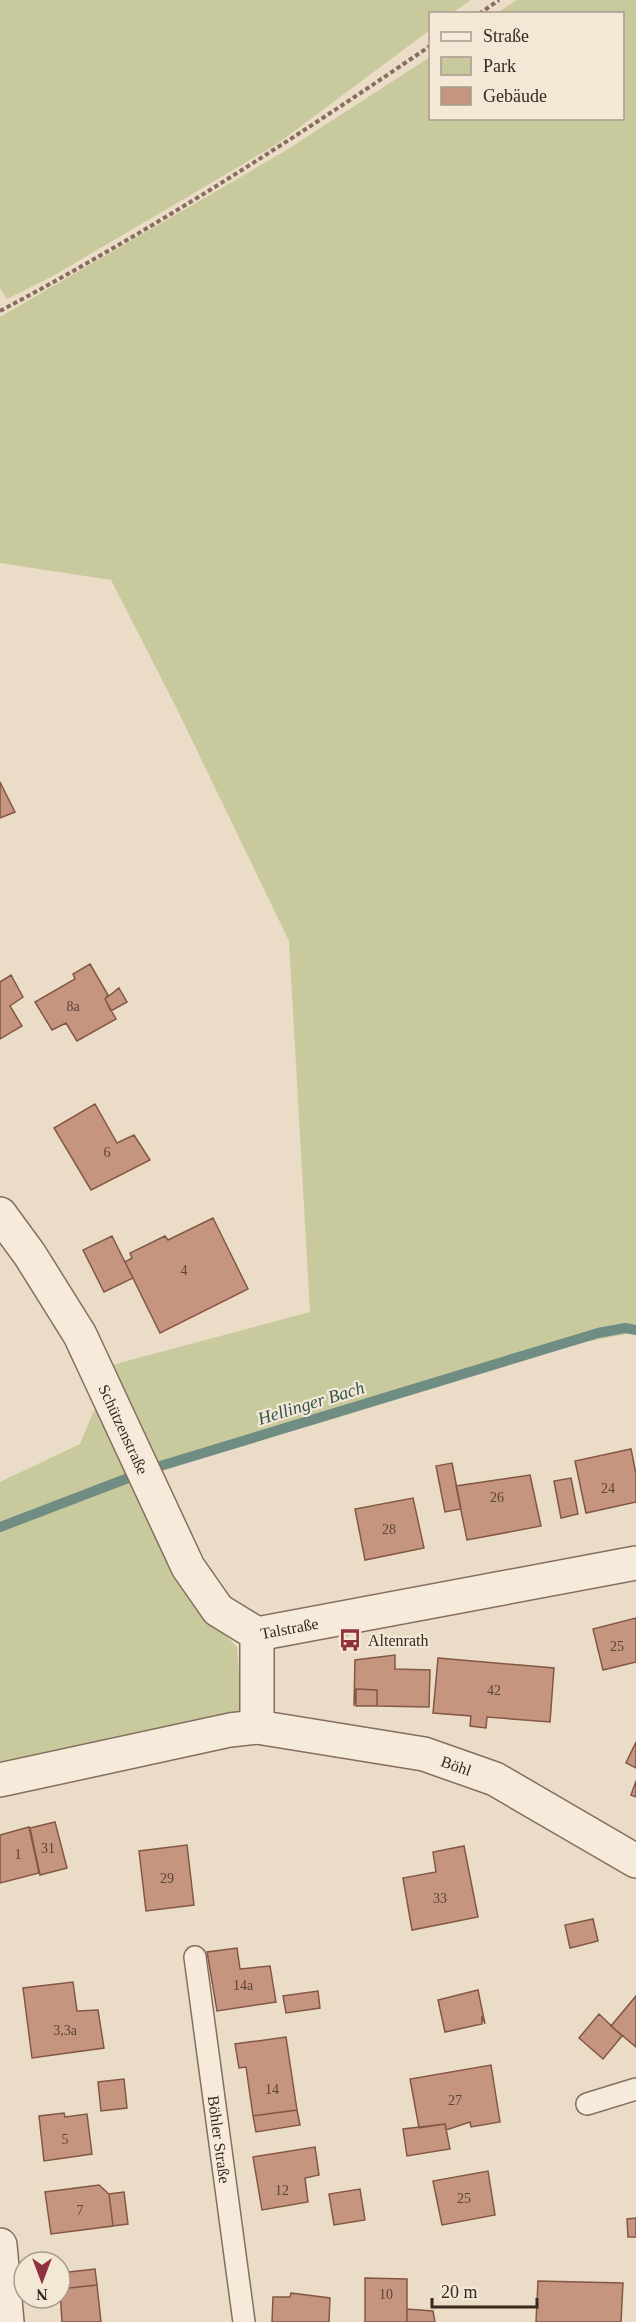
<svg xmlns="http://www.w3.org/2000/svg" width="636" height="2322" viewBox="0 0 636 2322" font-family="Georgia,serif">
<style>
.green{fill:#c8c99c}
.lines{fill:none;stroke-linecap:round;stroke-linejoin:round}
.stream{stroke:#6f8d82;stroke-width:10}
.building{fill:#c69580;stroke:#835745;stroke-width:1.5}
.lane-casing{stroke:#856e5e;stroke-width:24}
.street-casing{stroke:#856e5e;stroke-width:36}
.path{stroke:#856e5e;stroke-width:4;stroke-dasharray:4.5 3;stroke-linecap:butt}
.lane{stroke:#f6ebda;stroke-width:21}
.street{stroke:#f6ebda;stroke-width:33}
.labels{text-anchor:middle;stroke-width:4.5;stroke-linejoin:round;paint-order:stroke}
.number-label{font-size:14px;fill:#5b4438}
.street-label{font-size:16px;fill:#372920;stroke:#f3e7d6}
.poi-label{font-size:16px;fill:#372920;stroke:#f3e7d6;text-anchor:start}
.water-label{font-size:18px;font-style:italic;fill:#31554f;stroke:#f3e7d6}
</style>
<rect width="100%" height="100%" fill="#ebdcc7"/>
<path class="green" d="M0 0H471L452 13 430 14V30L277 144 53 276 7 299 0 288Z
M517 0H636V1332L586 1342 156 1465 112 1365 310 1312 289 941 177 709 111 580 0 563V317L285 151 430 57V118H622V14L497 13Z
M95 1408 181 1587 237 1647 242 1716 0 1762V1482L80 1444Z"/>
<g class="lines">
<path class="stream" d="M0 1527 157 1467 598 1333 625 1328 636 1330"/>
</g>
<path class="building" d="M0 782 15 812 0 818Z
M90 964 108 995 105 999 116 1019 77 1041 66 1023 52 1030 35 1002 75 979 73 974Z
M11 975 23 997 10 1006 22 1026 0 1039V982Z
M119 988 127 1002 111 1011 105 999Z
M95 1104 117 1143 134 1135 150 1160 91 1190 54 1128Z
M213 1218 248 1289 160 1333 125 1262 132 1258 130 1253 165 1236 168 1240Z
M112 1236 133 1278 104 1292 83 1250Z
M631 1449 636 1474V1502L586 1513 575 1461Z
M452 1463 461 1509 445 1512 436 1466Z
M530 1475 541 1526 467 1540 456 1486Z
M571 1478 578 1514 561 1518 554 1481Z
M413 1498 424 1548 365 1560 355 1509Z
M636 1618V1662L603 1670 593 1629Z
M395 1655V1669L430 1670 429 1707 377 1706V1690L356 1689 354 1706 355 1660Z
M438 1658 554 1668 550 1722 487 1717 486 1728 470 1726 471 1716 433 1713Z
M356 1689 377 1690V1706H356Z
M636 1742V1768L626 1763Z
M636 1781V1797L631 1795Z
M55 1822 67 1868 40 1875 30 1828Z
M29 1827 39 1873 0 1883V1835Z
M187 1845 194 1905 146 1911 139 1851Z
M464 1846 478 1917 412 1930 403 1878 436 1872 433 1852Z
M593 1919 598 1941 570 1948 565 1925Z
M237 1948 240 1969 270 1966 276 2002 217 2011 207 1952Z
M73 1982 77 2011 98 2010 104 2048 32 2058 23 1988Z
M478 1990 485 2024 482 2016V2024L445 2032 438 2000Z
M318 1991 320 2008 286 2013 283 1996Z
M636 1996V2047L611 2026Z
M599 2014 622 2036 603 2059 579 2038Z
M286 2037 297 2110 253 2116 246 2067 239 2068 235 2044Z
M491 2065 500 2122 471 2127 470 2122 446 2130 445 2124 419 2128 410 2079Z
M124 2079 127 2108 101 2111 98 2082Z
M297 2110 300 2125 256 2132 253 2116Z
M64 2113 65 2117 87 2114 92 2154 44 2161 39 2116Z
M445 2124 450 2149 407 2156 403 2129Z
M315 2147 319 2175 305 2178 308 2202 262 2210 253 2157Z
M488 2171 495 2215 442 2225 433 2181Z
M99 2185 109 2194 113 2226 51 2234 45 2192Z
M360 2189 365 2220 334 2225 329 2194Z
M124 2192 128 2224 113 2226 109 2194Z
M636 2218V2237H628L627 2219Z
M95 2269 97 2285 60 2289V2273Z
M365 2278 407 2279V2322H365Z
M538 2281 623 2283 621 2322H536Z
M97 2285 101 2322H62L60 2289Z
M291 2293 330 2298 329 2322H272L273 2297H290Z
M407 2309 433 2311 435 2322H407Z"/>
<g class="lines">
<g class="lane-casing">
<g id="lane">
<path id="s1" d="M195 1957 244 2322"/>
<path d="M587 2104 636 2089"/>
</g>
</g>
<g class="street-casing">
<g id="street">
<path id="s2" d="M0 1214 30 1255 80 1335 188 1567 218 1610 257 1634"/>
<path id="s3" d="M257 1634 636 1563"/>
<path d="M257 1634V1727"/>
<path id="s4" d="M0 1780 230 1730 257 1727 424 1754 495 1779 636 1861"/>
<path d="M0 2245 7 2322"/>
</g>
</g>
<path class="path" d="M479 14 499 0
M0 311C149 232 291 141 430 46"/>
<use href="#lane" class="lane"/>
<use href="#street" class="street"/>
</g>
<defs>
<g id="bus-bare" transform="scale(1.8)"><path d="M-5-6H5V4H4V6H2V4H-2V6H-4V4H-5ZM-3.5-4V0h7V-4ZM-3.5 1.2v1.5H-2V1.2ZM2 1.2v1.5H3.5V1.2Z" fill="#90323e" stroke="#f3e7d6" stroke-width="2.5" paint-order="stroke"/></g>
</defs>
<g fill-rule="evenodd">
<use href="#bus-bare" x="350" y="1640"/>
</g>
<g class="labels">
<g class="number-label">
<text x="73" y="1011">8a</text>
<text x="107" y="1157">6</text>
<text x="184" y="1275">4</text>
<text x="608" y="1493">24</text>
<text x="497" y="1502">26</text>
<text x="389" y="1534">28</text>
<text x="617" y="1651">25</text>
<text x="494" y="1695">42</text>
<text x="48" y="1853">31</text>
<text x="18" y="1859">1</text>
<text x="167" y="1883">29</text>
<text x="440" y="1903">33</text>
<text x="243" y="1990">14a</text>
<text x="65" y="2035">3,3a</text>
<text x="272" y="2094">14</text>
<text x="455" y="2105">27</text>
<text x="65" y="2144">5</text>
<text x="282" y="2195">12</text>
<text x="464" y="2203">25</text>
<text x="80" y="2215">7</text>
<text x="386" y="2299">10</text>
</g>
<g class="street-label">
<text dy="6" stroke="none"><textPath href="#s2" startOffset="249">Schützenstraße</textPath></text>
<text dy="6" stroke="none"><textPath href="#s3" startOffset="33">Talstraße</textPath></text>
<text dy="6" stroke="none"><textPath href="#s4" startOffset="466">Böhl</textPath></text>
<text dy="6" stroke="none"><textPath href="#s1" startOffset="184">Böhler Straße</textPath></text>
</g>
<g class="poi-label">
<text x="368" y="1646">Altenrath</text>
</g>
<g class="water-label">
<text transform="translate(311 1403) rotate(-17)" y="6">Hellinger Bach</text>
</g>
</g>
<rect x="429" y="12" width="195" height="108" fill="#f3e7d6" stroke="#a89b8d" stroke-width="1.5"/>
<rect x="441" y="32" width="30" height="9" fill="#f6ebda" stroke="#a89b8d" stroke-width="1.5"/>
<text x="483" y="42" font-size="18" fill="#372920">Straße</text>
<rect x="441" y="57" width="30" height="18" fill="#c8c99c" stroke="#a89b8d" stroke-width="1.5"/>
<text x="483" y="72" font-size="18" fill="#372920">Park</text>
<rect x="441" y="87" width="30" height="18" fill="#c69580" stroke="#a89b8d" stroke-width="1.5"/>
<text x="483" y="102" font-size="18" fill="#372920">Gebäude</text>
<g transform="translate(42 2280) rotate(180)"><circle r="28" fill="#f3e7d6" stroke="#a89b8d" stroke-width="1.5"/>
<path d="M0-4.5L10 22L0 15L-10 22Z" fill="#90323e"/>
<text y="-9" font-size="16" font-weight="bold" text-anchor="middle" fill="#372920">N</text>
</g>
<path d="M432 2298v9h105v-9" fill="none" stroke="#372920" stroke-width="3"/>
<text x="441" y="2298" font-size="18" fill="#372920" stroke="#f3e7d6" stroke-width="4.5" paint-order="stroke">20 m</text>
</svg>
